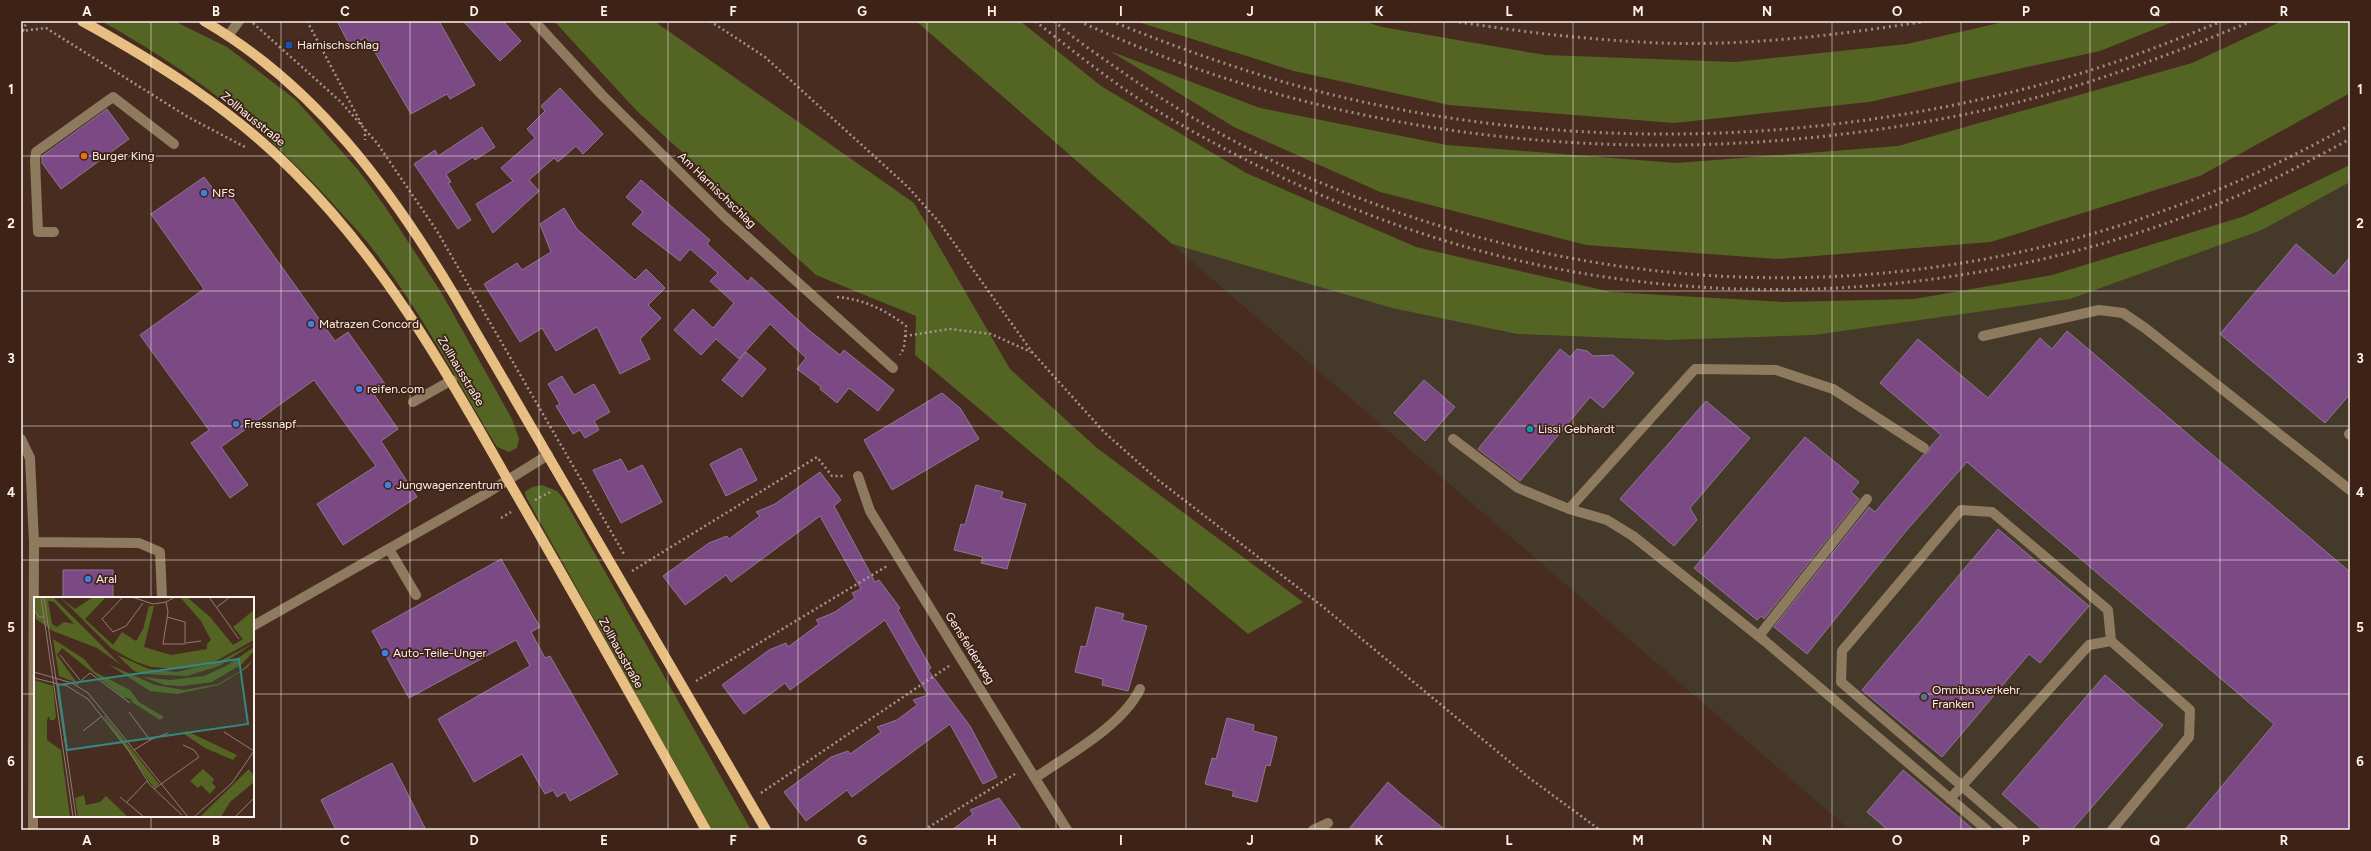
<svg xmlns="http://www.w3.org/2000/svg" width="2371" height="851" viewBox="0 0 2371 851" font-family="Figtree,sans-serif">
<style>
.industrial{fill:#453a2a}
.green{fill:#536423}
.building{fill:#7b4a84;stroke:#8d7792}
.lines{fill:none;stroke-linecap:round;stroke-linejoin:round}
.path{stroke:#a7948b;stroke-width:2.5;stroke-dasharray:2 3;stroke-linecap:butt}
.minor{stroke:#8e7a5e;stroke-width:10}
.major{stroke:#e7bf83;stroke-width:10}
.rail{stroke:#9f8a82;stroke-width:3;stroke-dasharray:2 4;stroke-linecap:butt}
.grid{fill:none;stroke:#fdf2ed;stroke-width:1;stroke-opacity:0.55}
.transit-dot{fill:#1a4fb4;stroke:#3e2216;stroke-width:1.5}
.food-dot{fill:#e8710a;stroke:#3e2216;stroke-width:1.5}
.shop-dot{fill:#3f7fe0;stroke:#3e2216;stroke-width:1.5}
.culture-dot{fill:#0f9aa8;stroke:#3e2216;stroke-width:1.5}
.service-dot{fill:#5c6f8a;stroke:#3e2216;stroke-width:1.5}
.labels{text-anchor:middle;stroke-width:3.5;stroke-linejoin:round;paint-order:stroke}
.poi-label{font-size:12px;fill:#fdf2ed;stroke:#3e2216;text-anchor:start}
.street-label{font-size:12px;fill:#fdf2ed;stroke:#3e2216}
.inset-road{fill:none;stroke:#917b72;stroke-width:1}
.view{fill:#338981;fill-opacity:0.15;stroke:#338981;stroke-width:2}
.inset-edge{fill:none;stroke:#fdf2ed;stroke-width:2}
.neatline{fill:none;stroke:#fdf2ed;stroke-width:1.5}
.grid-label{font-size:13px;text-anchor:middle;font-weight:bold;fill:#fdf2ed}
</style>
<rect width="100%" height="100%" fill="#492c20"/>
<path class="industrial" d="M2350 182V830H1850L1172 244 1392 308 1517 334 1668 340 1814 335 2070 299 2262 230Z"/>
<path class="green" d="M101 21H174L227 47 296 100 359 171 386 208 441 292 512 419 519 439 517 448 509 452 497 447C456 379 418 306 368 243 358 230 345 218 334 205 264 128 192 71 101 21Z
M554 21H654L914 203 1010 369 1097 448 1303 602 1248 634 915 355 916 316 816 275 636 110Z
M916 21H1020L1101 86 1246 173 1416 247 1611 292 1783 302 1914 299 2052 275 2245 216 2350 165V182L2262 230 2070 299 1814 335 1668 340 1517 334 1392 308 1172 244Z
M1135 21H1363L1382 27 1545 55 1735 62 1907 44 2008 21H2175L2100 51 1869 102 1674 123 1449 105 1294 71Z
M2282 21H2350V93L2200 176 1991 242 1777 259 1586 245 1380 192 1234 127 1110 51 1260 108 1447 145 1676 163 1898 146 2192 63Z
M542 485 557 491 564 499 751 830H712L526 497 525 492 532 487Z"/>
<path class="building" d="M337 21H439L475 85 450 99 447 94 411 114 366 37 350 46Z
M463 21H503L521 41 500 61Z
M560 88 603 134 583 154 576 146 558 162 554 158 529 180 539 191 493 233 476 204 513 181 501 168 535 138 527 129 545 111 541 106Z
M107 109 129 139 61 189 42 163V156Z
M482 127 495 147 475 160 473 157 446 174 451 182 448 183 471 220 458 229 414 164 435 150 438 156Z
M204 177 220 198 228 192 335 341 348 332 385 384 373 393 398 429 381 441 417 497 343 545 317 504 376 466 314 380 221 447 248 485 230 498 191 443 209 430 140 335 204 289 151 214Z
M641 180 710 240 707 244 748 282 751 277 810 331 840 355 844 350 894 390 878 411 849 388 837 403 820 389 821 387 797 369 806 358 770 324 739 359 716 339 701 355 674 330 693 309 713 328 734 303 710 281 718 273 690 249 680 261 632 224 643 212 626 197Z
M564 208 577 229 635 280 646 269 665 288 648 305 661 318 640 339 650 359 620 374 597 327 556 351 542 328 520 342 484 284 517 263 522 270 551 252 540 224Z
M2296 244 2334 276 2350 257V394L2325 423 2220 334Z
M2067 331 2350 572V830H2185L2274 724 1967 462 1906 531 1807 654 1774 627 1869 507 1875 512 1924 454 1929 452 1930 447 1941 435 1880 383 1918 339 1988 398 2040 338 2052 349Z
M1560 349 1570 357 1577 349 1587 351 1593 356 1613 355 1634 373 1603 408 1590 397 1520 481 1478 449Z
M746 352 766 369 742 397 722 380Z
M562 376 574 395 594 384 610 412 594 421 599 430 585 438 580 430 573 434 556 406 560 404 548 384Z
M1424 380 1455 407 1425 441 1394 413Z
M942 393 960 408 979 439 892 490 864 440Z
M1706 401 1750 438 1690 508 1697 520 1674 546 1620 499Z
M1805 437 1859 482 1851 492 1859 499 1764 619 1761 616 1757 620 1694 568Z
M741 448 757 480 726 496 710 464Z
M621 459 628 472 642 465 643 466 662 502 621 523 593 470Z
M820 472 841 500 834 506 875 582 879 580 900 608 898 610 931 668 928 670 970 726 997 777 983 784 950 724 852 797 847 790 806 821 784 792 831 757 848 751 850 754 881 732 877 727 897 720 917 705 913 700 928 695 885 620 790 690 785 683 744 714 722 685 769 650 786 643 788 647 819 624 816 620 835 612 855 598 852 593 861 589 820 516 731 582 726 575 685 605 663 576 709 543 727 536 729 539 760 516 756 512 775 504Z
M976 485 1003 492 1001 498 1026 504 1007 569 981 563 983 557 954 550 961 524 965 525Z
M1998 529 2089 606 2040 663 2029 654 1942 757 1862 690Z
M501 559 540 627 531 632 545 658 550 656 618 774 570 801 565 792 557 797 553 790 545 794 522 754 474 782 438 719 530 666 516 640 409 698 372 631Z
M63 570H113V598H63Z
M1096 607 1124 614 1122 620 1147 626 1128 691 1102 685 1103 679 1075 672 1081 646 1086 647Z
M2105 675 2163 725 2072 830H2043L2002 794Z
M1227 718 1254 725 1253 731 1277 737 1270 766 1266 765 1257 802 1232 796 1234 791 1205 784 1212 758 1216 759Z
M392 763 426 830H336L321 800Z
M1903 770 1974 830H1888L1867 812Z
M1388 782 1400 793 1445 830H1348Z
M999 798 1022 830H952L973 814 970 810Z"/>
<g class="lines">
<path class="path" d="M307 21 362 125
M710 21 765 57 908 187 939 222 1032 352 1104 432 1158 480 1322 606 1528 777 1600 830
M253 23 341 102 377 143 437 231 624 554
M21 31 46 28 188 117 245 147
M23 31 27 21
M365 129V140
M837 297C863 299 886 310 906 326L904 348 900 355
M905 336 950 329 991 334 1031 352
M535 500 552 491
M501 518 511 512
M632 571 817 457 832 476H844
M696 681 887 566
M761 793 949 666
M924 830 1015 774"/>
<path class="minor" d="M534 21 602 95 725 217 893 368
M228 36 239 21
M54 232H38L35 160 36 152 113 97 174 144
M1983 336 2099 310 2123 313 2145 328 2350 490
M413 402 452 380
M2349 434 2350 435
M21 439 30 458 34 542 33 830
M1453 439 1518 488 1569 509 1607 520 1633 536 1766 642 1987 830
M858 476 870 511 1067 830
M1569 509 1695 369 1776 370 1833 389 1924 448
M34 542 139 543 160 552 162 597
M389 549 416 595
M253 626 487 493 548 455
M1759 636 1867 499
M1035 778C1068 755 1122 726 1140 689
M1950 799 2089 645 2111 641 2190 710 2189 737 2112 830
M1313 830 1328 823
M2013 830 1841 682 1842 651 1961 510 1992 512 2108 610 2111 641"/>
<path class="major" d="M82 21C158 63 233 110 294 172 386 264 444 368 508 480 575 596 641 713 706 830
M204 21C316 86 391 189 456 298L766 830"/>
<path class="rail" d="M1035 21C1077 54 1120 89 1166 116 1256 169 1350 212 1449 242 1704 319 1985 301 2230 199 2271 182 2311 160 2350 139
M1054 21C1074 39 1098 55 1121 71 1195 123 1274 166 1359 198 1690 325 2041 300 2350 125
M1079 21C1356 150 1679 175 1976 112 2071 92 2163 58 2252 21
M1111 21C1178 48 1247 73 1317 91 1568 155 1840 147 2088 71 2133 57 2178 39 2222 21
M1453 21C1521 32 1590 40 1660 43 1749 46 1839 35 1927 21"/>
</g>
<path class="grid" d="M151 21V598M281 21V830M410 21V830M539 21V830M668 21V830M798 21V830M927 21V830M1056 21V830M1186 21V830M1315 21V830M1444 21V830M1573 21V830M1703 21V830M1832 21V830M1961 21V830M2090 21V830M2220 21V830M21 156H2350M21 291H2350M21 426H2350M21 560H2350M21 694H35M253 694H2350M151 816V830"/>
<rect class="transit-dot" x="285" y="41" width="8" height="8" rx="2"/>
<circle class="food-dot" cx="84" cy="156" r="4"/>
<g class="shop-dot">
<circle cx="204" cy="193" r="4"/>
<circle cx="311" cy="324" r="4"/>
<circle cx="359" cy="389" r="4"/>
<circle cx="236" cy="424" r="4"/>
<circle cx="388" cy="485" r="4"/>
<circle cx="88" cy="579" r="4"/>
<circle cx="385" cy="653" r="4"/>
</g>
<circle class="culture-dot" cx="1530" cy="429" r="4"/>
<circle class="service-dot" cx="1924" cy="697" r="4"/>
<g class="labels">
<g class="poi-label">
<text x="297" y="49">Harnischschlag</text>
<text x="92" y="160">Burger King</text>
<text x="212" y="197">NFS</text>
<text x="319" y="328">Matrazen Concord</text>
<text x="367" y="393">reifen.com</text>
<text x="244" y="428">Fressnapf</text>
<text x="1538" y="433">Lissi Gebhardt</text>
<text x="396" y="489">Jungwagenzentrum</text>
<text x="96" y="583">Aral</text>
<text x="393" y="657">Auto-Teile-Unger</text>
<text x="1932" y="694">Omnibusverkehr<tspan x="1932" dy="14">Franken</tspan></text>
</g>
<g class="street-label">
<text transform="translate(253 119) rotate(39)" y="4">Zollhausstraße</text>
<text transform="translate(717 190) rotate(44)" y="4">Am Harnischschlag</text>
<text transform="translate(461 371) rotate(59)" y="4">Zollhausstraße</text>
<text transform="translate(970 648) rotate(58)" y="4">Gensfelderweg</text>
<text transform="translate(621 653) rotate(61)" y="4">Zollhausstraße</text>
</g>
</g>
<g transform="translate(34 597)">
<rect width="220" height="220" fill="#492c20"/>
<path d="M0 0H19L87 68 63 51 19 34 2 22ZM14 4 20 5 40 27 30 25 23 30 18 27ZM26 0 41 12 59 0H72L51 22 79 48 88 35 102 44 109 32 115 9H120L110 50 137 58 173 52V47L177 43 167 24 146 0H153L176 20 199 48 209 42 199 30 220 13V43L182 64 162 70 147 72 117 70 100 64 77 51ZM19 42 50 62 61 75 96 93 105 105 130 120 126 123 98 105 97 102 89 100 28 51 23 58 43 86 25 79ZM220 46 185 69 153 79 109 77 100 74 83 58 115 72 143 75 184 65ZM220 50V54L208 67 178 85 148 89 131 88 109 80 136 83 170 79 192 69ZM220 62 213 71 185 88 143 97 116 94 74 67 121 88 150 93 184 87 205 75ZM0 83 19 89 22 120 20 123H16L15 119 13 123V143L27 153 36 220H0ZM71 119 125 187 120 191 70 120ZM152 134 159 137 203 158 199 163 171 151 150 137ZM169 172 180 182 178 186 182 190 176 197 167 188 164 191 156 184ZM215 172 220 179V185L196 205 187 220H166ZM50 198 52 208 66 205 72 199 94 220H44L41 201Z" fill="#536423" fill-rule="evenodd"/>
<path class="inset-road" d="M7 0 39 220M10 0 42 220M89 0 68 22 79 35 92 29 109 6M98 0 119 7 132 5 141 0M175 0 205 42M132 5 134 15 129 47H151V25L133 20M183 10 196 0M0 13 5 20H10M152 46 167 44M26 58 46 83M0 75 38 86 54 96 154 220M0 81 33 89 54 102 95 154 116 188 148 218M42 88 56 76 96 106M95 115 116 143M49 134 68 119M190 135 220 154M100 153 116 143 134 136M120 192 165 160 160 153 149 148M86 200 110 220M93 205 113 184M160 220 198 186 220 154M201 220 220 201"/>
<path class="view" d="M205 62 214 127 33 153 24 88Z"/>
<rect width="220" height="220" class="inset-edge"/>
</g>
<rect width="2371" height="851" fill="none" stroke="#3e2216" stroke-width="44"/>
<rect x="22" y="22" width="2327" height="807" class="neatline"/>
<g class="grid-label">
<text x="87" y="16">A</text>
<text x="216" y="16">B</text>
<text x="345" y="16">C</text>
<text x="474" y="16">D</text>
<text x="604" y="16">E</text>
<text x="733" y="16">F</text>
<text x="862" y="16">G</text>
<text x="992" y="16">H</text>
<text x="1121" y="16">I</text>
<text x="1250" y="16">J</text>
<text x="1379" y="16">K</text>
<text x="1509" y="16">L</text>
<text x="1638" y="16">M</text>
<text x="1767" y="16">N</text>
<text x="1897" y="16">O</text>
<text x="2026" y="16">P</text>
<text x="2155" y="16">Q</text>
<text x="2284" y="16">R</text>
<text x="11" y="94">1</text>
<text x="2360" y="94">1</text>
<text x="11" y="228">2</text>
<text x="2360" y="228">2</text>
<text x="11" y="363">3</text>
<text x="2360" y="363">3</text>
<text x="11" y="497">4</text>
<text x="2360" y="497">4</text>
<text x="11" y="632">5</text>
<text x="2360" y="632">5</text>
<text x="11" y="766">6</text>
<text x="2360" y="766">6</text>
<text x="87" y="845">A</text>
<text x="216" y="845">B</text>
<text x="345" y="845">C</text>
<text x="474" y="845">D</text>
<text x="604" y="845">E</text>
<text x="733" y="845">F</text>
<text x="862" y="845">G</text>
<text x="992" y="845">H</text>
<text x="1121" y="845">I</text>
<text x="1250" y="845">J</text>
<text x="1379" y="845">K</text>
<text x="1509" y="845">L</text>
<text x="1638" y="845">M</text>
<text x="1767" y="845">N</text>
<text x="1897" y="845">O</text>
<text x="2026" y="845">P</text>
<text x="2155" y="845">Q</text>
<text x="2284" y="845">R</text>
</g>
</svg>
